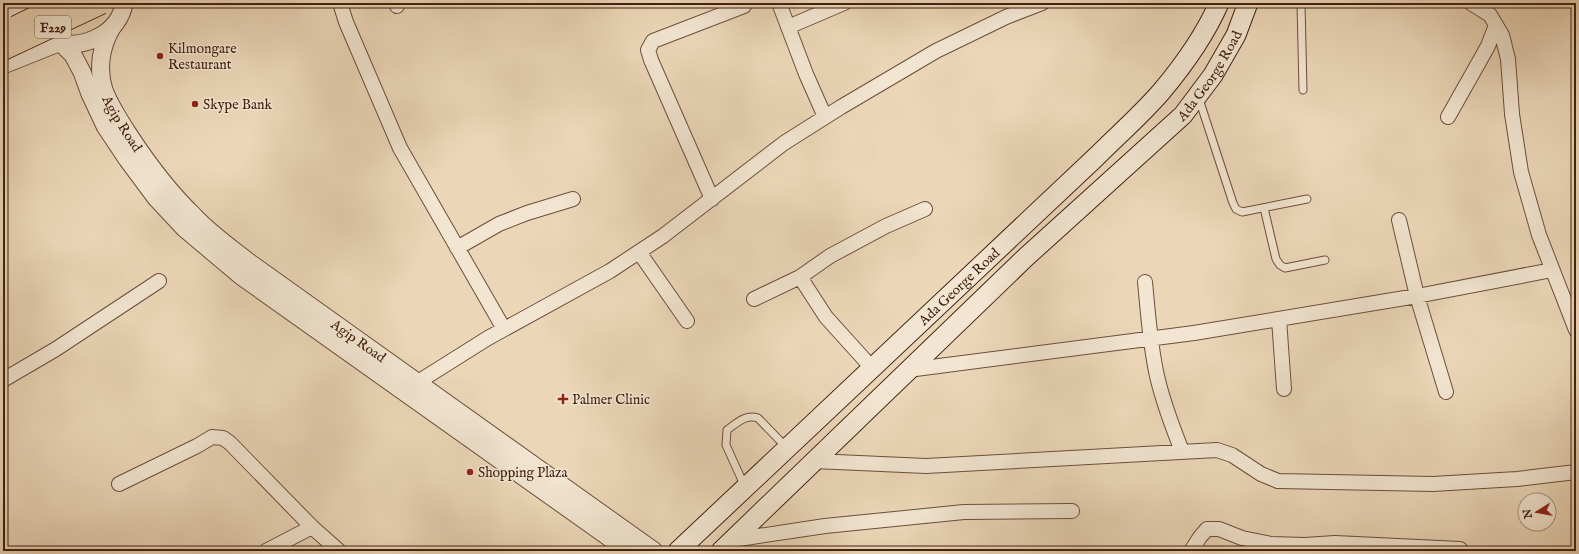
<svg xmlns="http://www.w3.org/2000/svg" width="1579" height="554" viewBox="0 0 1579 554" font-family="'IM FELL English',serif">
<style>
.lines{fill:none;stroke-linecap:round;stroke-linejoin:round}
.service-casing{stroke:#6d4e3c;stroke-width:9}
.minor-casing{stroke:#6d4e3c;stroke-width:16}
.tertiary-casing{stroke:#6d4e3c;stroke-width:19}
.secondary-casing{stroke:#432012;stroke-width:21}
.service{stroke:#f2e5d1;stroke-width:7}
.minor{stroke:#f2e5d1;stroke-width:14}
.tertiary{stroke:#f2e5d1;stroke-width:17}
.secondary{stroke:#f2e5d1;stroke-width:19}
.primary-bridge-casing{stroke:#432012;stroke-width:24;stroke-linecap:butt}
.primary-bridge{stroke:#ebd7b8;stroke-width:22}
.poi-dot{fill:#8f2418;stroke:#f2e5d1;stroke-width:1.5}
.labels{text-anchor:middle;stroke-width:3;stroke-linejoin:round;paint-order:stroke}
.shield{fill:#f2e5d1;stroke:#785b4b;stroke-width:1}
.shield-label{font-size:13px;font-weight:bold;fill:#432012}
.poi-label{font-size:14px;fill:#432012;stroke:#f2e5d1;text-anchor:start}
.street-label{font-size:14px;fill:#432012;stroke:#f2e5d1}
</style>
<rect width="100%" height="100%" fill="#ebd7b8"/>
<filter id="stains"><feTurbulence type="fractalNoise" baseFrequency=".005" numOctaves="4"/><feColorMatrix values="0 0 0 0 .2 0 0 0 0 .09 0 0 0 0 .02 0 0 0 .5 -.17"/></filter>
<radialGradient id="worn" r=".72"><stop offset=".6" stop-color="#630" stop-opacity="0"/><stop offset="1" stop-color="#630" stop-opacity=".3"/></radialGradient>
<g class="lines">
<g class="service-casing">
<path id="service" d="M1301 3 1303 90
M1199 99 1233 203 1236 209 1242 212 1307 199
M1264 208 1276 259 1280 265 1285 268 1325 260
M745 487 726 445 727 430C737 423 745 414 758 418L787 448"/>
</g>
<g class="minor-casing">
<path id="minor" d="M340 3 346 22 400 148 504 329
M396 3 397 6
M779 3 806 74 825 117
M1471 3 1490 15 1502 35 1508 59 1512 114 1521 172 1539 235 1576 330
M788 27 844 3
M1448 117 1488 46 1496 25
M712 199 651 60 648 50 653 41 744 6
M1399 220 1417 296 1446 392
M457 248 499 224 527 213 573 199
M639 252 687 321
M800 277 826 317 872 368
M1145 282C1148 313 1150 345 1157 376 1163 402 1172 426 1182 451
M754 299 800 277 830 256 886 226 925 209
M1279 319 1284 389
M908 370 1194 333 1417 296 1552 270
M3 380 56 349 159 281
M418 382 488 338 610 271 663 236 784 143 841 107 936 51 1006 17 1042 3
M814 461 926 466 1217 450 1232 455 1261 474 1278 481 1433 484 1517 479 1576 472
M119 484 197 446 212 437 223 438 230 443 312 527 339 551
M732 540 825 526 964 512 1072 511
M266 551 312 527
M1191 551 1200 537 1207 529H1219L1242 538 1271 544 1305 545 1335 543 1460 549"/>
</g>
<g class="tertiary-casing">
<g id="tertiary">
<path d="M3 15 24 3"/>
<path id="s1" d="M113 26C101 45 97 68 104 90 110 106 120 121 129 135 148 164 169 192 194 216 211 234 231 248 250 263L654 551"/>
<path d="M56 42C84 50 120 33 124 3"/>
<path d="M61 43 73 55 82 72 90 94 105 126 127 159 156 198 184 228 241 276 628 551"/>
<path d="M3 65 58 43"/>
</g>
</g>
<g class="secondary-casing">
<g id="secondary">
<path id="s2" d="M678 551 1096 157C1118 135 1141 115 1161 92 1182 67 1206 33 1219 3"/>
<path id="s3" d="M721 551 1026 257 1183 115 1213 75 1236 35 1248 3"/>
</g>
</g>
<use href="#service" class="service"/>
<use href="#minor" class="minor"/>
<use href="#tertiary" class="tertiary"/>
<use href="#secondary" class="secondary"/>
<g class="primary-bridge-casing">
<path id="primary-bridge" d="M16 27 65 3
M3 49 101 3"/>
</g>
<use href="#primary-bridge" class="primary-bridge"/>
</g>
<g class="poi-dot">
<circle cx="160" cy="56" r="4"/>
<circle cx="195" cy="104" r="4"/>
<path d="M561 393h4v4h4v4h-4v4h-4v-4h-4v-4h4z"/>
<circle cx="470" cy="472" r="4"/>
</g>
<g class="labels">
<rect class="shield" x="35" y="16" width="36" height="22" rx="3"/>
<g class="shield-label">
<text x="53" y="32">F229</text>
</g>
<g class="poi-label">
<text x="168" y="53">Kilmongare<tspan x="168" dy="16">Restaurant</tspan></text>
<text x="203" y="109">Skype Bank</text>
<text x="572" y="404">Palmer Clinic</text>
<text x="478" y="477">Shopping Plaza</text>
</g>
<g class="street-label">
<text dy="5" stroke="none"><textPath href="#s3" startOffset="683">Ada George Road</textPath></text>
<text dy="5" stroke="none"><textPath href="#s1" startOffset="105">Agip Road</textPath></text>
<text dy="5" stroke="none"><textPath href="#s2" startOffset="386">Ada George Road</textPath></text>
<text dy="5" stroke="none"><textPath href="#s1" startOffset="429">Agip Road</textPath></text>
</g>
</g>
<rect width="1579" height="554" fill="none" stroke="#ebd7b8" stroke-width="16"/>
<rect x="4" y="4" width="1571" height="546" fill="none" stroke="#432012" stroke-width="2"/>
<rect x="8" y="8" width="1563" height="538" fill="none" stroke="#432012"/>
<g transform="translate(1537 512) rotate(259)"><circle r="19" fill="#f2e5d1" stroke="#ac9685"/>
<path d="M0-3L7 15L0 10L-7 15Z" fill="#8f2418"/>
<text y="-6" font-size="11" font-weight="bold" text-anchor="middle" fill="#432012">N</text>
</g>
<rect width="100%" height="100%" filter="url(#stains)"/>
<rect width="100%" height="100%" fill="url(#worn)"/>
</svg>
